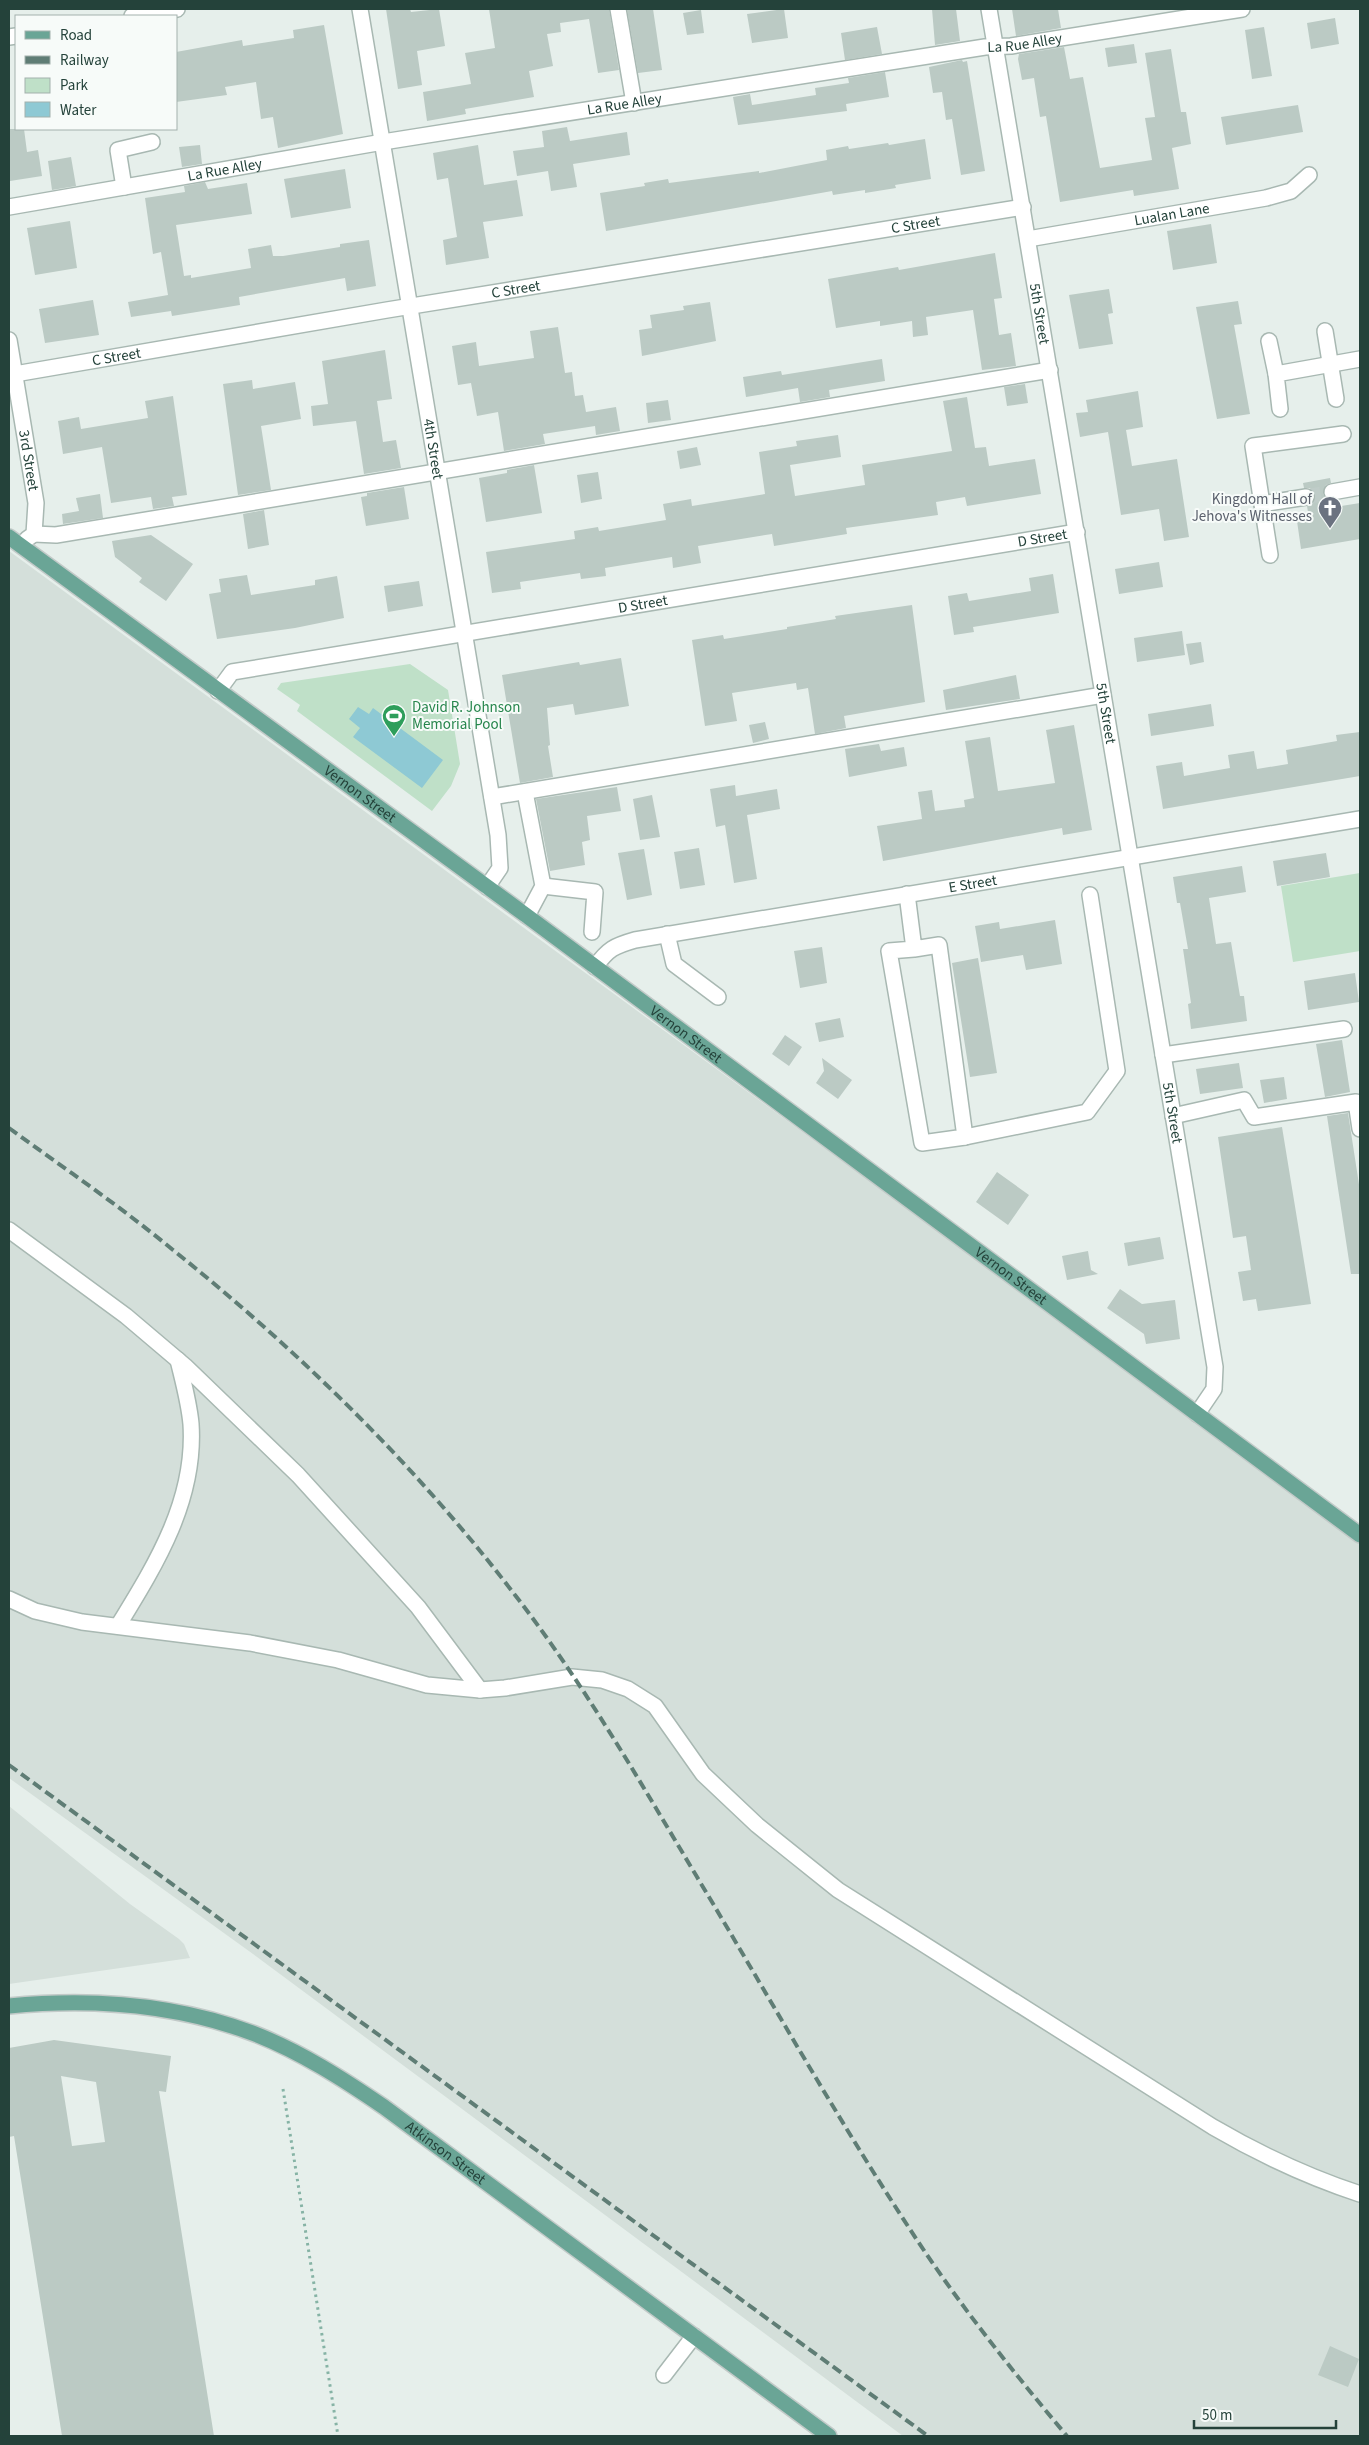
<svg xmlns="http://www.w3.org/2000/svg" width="1369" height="2445" viewBox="0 0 1369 2445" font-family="'Source Sans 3',sans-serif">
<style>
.built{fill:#d4dfda}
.green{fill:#bfe0c8}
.water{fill:#8ec9d4}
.building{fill:#bbcac4;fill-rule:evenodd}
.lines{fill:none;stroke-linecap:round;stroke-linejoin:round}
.minor-tunnel{stroke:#bfccc8;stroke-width:15;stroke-dasharray:15 8;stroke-linecap:butt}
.minor-casing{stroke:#a8b8b2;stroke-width:18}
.major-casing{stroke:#c2cac8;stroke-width:18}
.path{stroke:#86b3a5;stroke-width:3;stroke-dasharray:2.5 4;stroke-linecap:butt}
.minor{stroke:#fff;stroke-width:15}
.major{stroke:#6aa596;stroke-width:15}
.rail{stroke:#5f7d75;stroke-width:4;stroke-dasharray:10 5;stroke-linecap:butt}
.labels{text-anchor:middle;stroke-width:4;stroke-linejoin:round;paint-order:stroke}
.street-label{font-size:15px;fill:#24423a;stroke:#f7fbf9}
.worship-label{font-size:15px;fill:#5b616d;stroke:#f7fbf9;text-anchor:end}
.leisure-label{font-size:15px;fill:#27864d;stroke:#f7fbf9;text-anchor:start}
</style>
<rect width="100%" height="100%" fill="#e6efeb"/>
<path class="built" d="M9 551 1360 1540V2436H903L253 1954 9 1778Z
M9 1806 130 1904 179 1939 184 1944 190 1958 9 1984Z"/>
<path class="green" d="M410 664 448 690 460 764 451 786 432 811 297 711 300 705 277 689 281 683Z
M1360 873V951L1293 962 1281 886Z"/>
<path class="water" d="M358 707 369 714 373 708 443 760 422 788 353 737 360 728 349 719Z"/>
<path class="building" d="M386 9H410L411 12 439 9 445 46 417 51 422 85 398 89Z
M489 9H609L619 70 598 73 589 19 560 23 561 32 547 34 553 66 529 71 534 97 465 109 466 114 427 121 423 92 471 84 465 53 495 48Z
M627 9H653L662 70 638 73Z
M784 9 788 38 752 43 747 14Z
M932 9H956L960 41 935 45Z
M1012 9H1058L1061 28 1016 36Z
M701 10 704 33 687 35 683 13Z
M1335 18 1339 44 1311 49 1307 23Z
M324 25 343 134 278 148 273 117 261 119 256 82 225 87 227 95 176 102V52L242 40 243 46 294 38 293 30Z
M877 27 882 54 845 60 841 33Z
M1264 27 1272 76 1252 79 1245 30Z
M1134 44 1137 63 1108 67 1105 48Z
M1064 47 1070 79 1083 77 1100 168 1152 160 1145 118 1155 117 1145 53 1171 49 1181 112H1186L1191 144 1172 148 1179 189 1134 196 1133 190 1060 202 1046 116 1040 117 1034 78 1022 80 1018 59 1019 54Z
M962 60 963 62 967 61 985 171 961 175 952 119 946 120 942 92 933 93 929 67Z
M885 72 889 97 846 104 847 111 738 125 733 97 750 94 752 105 816 95 815 88 849 83 848 78Z
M1298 105 1303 132 1226 145 1221 117Z
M567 127 570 141 627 132 630 155 573 164 577 187 551 191 548 171 517 176 513 151 544 147 542 131Z
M9 129H24L27 152 38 150 42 176 10 181Z
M925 139 931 179 895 185 896 188 865 193V190L833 195 832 191 606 231 600 193 645 186 644 183 668 179 669 183 759 171V173L827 160 826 150 848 146 849 149 888 143 889 145Z
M200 145 202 164 182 167 179 147Z
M478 145 484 185 517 180 523 216 483 222 489 258 446 265 443 240 457 237 448 178 437 180 433 153Z
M71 157 76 186 52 190 48 161Z
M345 169 351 208 291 218 284 179Z
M205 182 208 189 247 183 252 214 176 225 184 276 191 275V278L251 268 248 249 271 245 273 256H283L340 247V244L369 240 376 286 347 291 345 278 239 297 240 305 172 316 171 311 131 317 128 302 168 295 161 252 153 254 145 198 185 192 184 186Z
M70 221 77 268 35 275 27 228Z
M1211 224 1217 263 1173 270 1167 231Z
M995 253 1002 298 994 299 999 335 1011 333 1016 366 982 370 973 310 926 317 928 335 913 337 912 321 880 326V321L836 328 828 279 898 267 899 270Z
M1109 289 1113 313 1108 314 1113 344 1079 349 1069 295Z
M93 300 99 335 45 343 39 309Z
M1238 301 1242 324 1234 325 1250 414 1217 419 1196 307Z
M710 302 716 341 642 356 639 330 652 328 650 315 684 310 683 306Z
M558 327 565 373 572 372 575 396 583 395 586 412 616 407 620 431 596 435 595 426 543 434 545 444 504 451 498 412 477 416 471 383 458 385 452 346 476 342 479 366 534 358 530 331Z
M385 350 392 399 377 401 383 442 396 440 401 468 364 474 356 421 313 426 311 406 328 404 322 361Z
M882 359 885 381 829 390 830 397 800 402 798 388 746 397 743 377 781 371 782 375Z
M252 380 253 389 295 382 301 419 261 426 271 490 238 495 223 384Z
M1025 384 1028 403 1007 406 1004 387Z
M1138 391 1143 427 1126 430 1132 466 1177 459 1189 537 1164 541 1159 509 1121 515 1108 432 1080 437 1076 413 1088 412 1086 400Z
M173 396 187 495 172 497 174 506 153 509 151 497 111 503 102 447 63 454 58 421 79 417 81 429 148 418 145 401Z
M967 397 975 448 986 447 989 466 1035 459 1041 494 967 506 965 497 936 502 938 515 846 528 847 534 774 546 772 534 698 546 701 563 673 568 672 557 605 568 606 576 581 579 580 573 520 582 521 589 492 593 486 552 575 539 574 531 598 527 599 531 666 520 663 504 691 499 692 506 765 494 759 452 797 446 796 441 838 435 841 457 790 465 795 496 865 485 862 465 952 451 943 401Z
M668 400 671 420 648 423 646 403Z
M697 447 701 465 680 469 677 451Z
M534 465 542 513 486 522 479 478 507 473V470Z
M598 472 602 499 581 503 577 475Z
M1330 478 1331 483 1326 485 1323 493 1325 498 1334 501 1335 507 1360 503V539L1301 549 1296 514 1308 512 1307 506 1312 504 1315 496 1310 488H1304L1303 483Z
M404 487 409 519 366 526 361 497 367 496V493Z
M100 494 103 518 63 524 62 514 79 511 76 498Z
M264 510 269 545 248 549 243 514Z
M151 535 193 564 166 601 139 582 142 578 115 557 112 541Z
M1159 562 1163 587 1119 594 1115 569Z
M1053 574 1059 613 973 627 974 632 954 635 948 596 967 593 969 601 1031 591 1029 578Z
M247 575 251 595 315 585V580L337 576 344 618 295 628 217 639 209 594 221 592 219 579Z
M419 581 423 606 388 612 384 586Z
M912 605 925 702 844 716 846 728 815 734 808 688 797 690 796 683 732 693 737 721 705 726 692 640 723 635 724 639 787 629V627L836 619 835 616Z
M1182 631 1185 655 1137 662 1134 638Z
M1201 642 1204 662 1190 665 1186 644Z
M621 658 629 706 575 715 573 704 547 708 550 745 548 746 553 777 520 783 502 675 579 662 580 665Z
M1016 675 1020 699 946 710 943 690Z
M1211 704 1214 726 1151 736 1148 714Z
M765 722 769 739 753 743 749 725Z
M1074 725 1092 830 1063 835 1062 828 883 861 877 826 922 819 918 792 932 790 935 811 965 807 964 800 974 798 965 741 990 737 998 791 1055 783 1046 730Z
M1360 732V776L1163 809 1156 766 1182 762 1184 776 1230 768 1228 755 1254 751 1257 769 1288 764 1286 750 1337 741 1336 735Z
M879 744 881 751 904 747 907 766 849 777 845 749Z
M735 785 736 796 777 789 780 809 747 815 757 879 734 883 725 825 716 827 710 789Z
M617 787 621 811 587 816 590 840 582 842 585 865 550 871 536 799Z
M652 795 660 837 640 840 633 799Z
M699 848 705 885 680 889 674 852Z
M644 849 652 895 627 900 618 853Z
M1326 853 1330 877 1277 886 1273 861Z
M1242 866 1246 892 1209 898 1216 944 1231 942 1240 996H1244L1247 1021 1191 1029 1188 1004 1191 1003 1183 949H1188L1180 903H1177L1173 877Z
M1055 920 1062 964 1026 970 1023 955 981 962 975 926 999 922 1000 929Z
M822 947 827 983 800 988 794 951Z
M978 958 997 1073 970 1077 952 963Z
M1355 973 1359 1002 1308 1010 1304 981Z
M840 1018 844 1037 819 1042 815 1023Z
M785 1035 802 1047 789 1066 772 1054Z
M1342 1040 1350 1092 1325 1097 1316 1044Z
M822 1058 852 1080 838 1099 816 1083 824 1071Z
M1239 1063 1243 1088 1200 1094 1196 1069Z
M1284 1077 1287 1099 1264 1103 1260 1080Z
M1348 1113 1360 1191V1274H1351L1327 1116Z
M1282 1127 1311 1304 1258 1311 1256 1299 1243 1301 1238 1272 1251 1270 1246 1236 1233 1238 1218 1137Z
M997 1172 1029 1195 1008 1225 976 1202Z
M1160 1237 1164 1259 1128 1266 1124 1243Z
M1088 1251 1091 1270 1098 1274 1067 1280 1062 1256Z
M1120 1289 1142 1304 1175 1300 1180 1339 1146 1344 1144 1334 1107 1308Z
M54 2040 171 2056 166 2092 159 2091 214 2436H62L14 2136 9 2137V2048ZM61 2076 96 2082 105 2142 72 2146Z
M1330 2346 1359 2359 1348 2387 1318 2375Z"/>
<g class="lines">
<path class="minor-tunnel" d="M1306 497 1332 492"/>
<g class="minor-casing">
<g id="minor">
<path id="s1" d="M360 9 498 835 500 868 487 887"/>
<path d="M618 9 634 103"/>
<path id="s2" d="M989 9 1215 1367 1214 1389 1197 1414"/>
<path d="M132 16 177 9"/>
<path d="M9 37 16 36"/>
<path d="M124 187 118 150 152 142"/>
<path id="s3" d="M9 207 383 142 985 47 1011 46 1242 9"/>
<path id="s4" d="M1028 239 1266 198 1291 191 1309 175"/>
<path d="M1325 331 1336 399"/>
<path id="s5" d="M9 340 36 503 34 534 27 539"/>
<path d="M1269 341 1276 374"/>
<path id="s6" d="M9 375 387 310 1023 207"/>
<path d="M1280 409 1276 374 1360 359"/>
<path d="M1332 492 1360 487"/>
<path d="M1262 504 1253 446 1343 434"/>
<path d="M34 534 56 535 1050 370"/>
<path d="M1270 555 1262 504 1306 497"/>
<path id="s7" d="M218 691 232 672 1077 532"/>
<path d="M525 792 543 886 527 916"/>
<path d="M492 797 1103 695"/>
<path d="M543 886 595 892 592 932"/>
<path d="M907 894 914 949 939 945 965 1137 922 1143 889 951 914 949"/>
<path d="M667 934 674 964 718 997"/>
<path id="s8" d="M595 967C608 949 614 946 635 940L1360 819"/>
<path d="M1163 1055 1344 1029"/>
<path d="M1173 1116 1244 1100 1254 1117 1356 1102 1360 1129"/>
<path d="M965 1137 1087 1112 1117 1071 1090 895"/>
<path d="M9 1230 126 1316 185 1366 298 1475 418 1607 480 1690"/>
<path d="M9 1599 35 1611 82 1622 250 1643 338 1660 427 1685 480 1690 505 1688 572 1677 602 1680 628 1689 655 1706 703 1774 757 1825 838 1890 1213 2127C1261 2155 1308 2177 1360 2194"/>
<path d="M118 1626C156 1564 196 1500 191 1424 189 1402 183 1381 178 1360"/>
<path d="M664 2375 694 2336"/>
</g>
</g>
<g class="major-casing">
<g id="major">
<path id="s9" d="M9 537 527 916 1360 1535"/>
<path id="s10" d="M9 2006C92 1998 176 2004 255 2034 301 2052 343 2079 384 2107L829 2436"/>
</g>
</g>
<path class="path" d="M283 2089 338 2436"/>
<use href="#minor" class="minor"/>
<use href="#major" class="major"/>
<path class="rail" d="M9 1128C64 1168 121 1207 173 1250 299 1351 417 1467 515 1595 588 1689 647 1794 709 1897 777 2011 843 2128 917 2240 962 2308 1014 2373 1067 2436
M9 1765 928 2436"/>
</g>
<defs>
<g id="church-pin" transform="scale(1.25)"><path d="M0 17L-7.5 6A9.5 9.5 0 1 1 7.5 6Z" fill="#6b7280" stroke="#f7fbf9"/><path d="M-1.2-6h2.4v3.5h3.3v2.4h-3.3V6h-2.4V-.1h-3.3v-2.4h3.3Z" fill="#fff"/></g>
<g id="stadium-pin" transform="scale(1.25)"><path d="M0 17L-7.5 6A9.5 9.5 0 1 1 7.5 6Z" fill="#2e9e5b" stroke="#f7fbf9"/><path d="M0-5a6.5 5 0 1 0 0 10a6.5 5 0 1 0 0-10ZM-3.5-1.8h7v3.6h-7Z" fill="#fff"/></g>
</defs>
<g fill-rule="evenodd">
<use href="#church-pin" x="1330" y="508"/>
<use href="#stadium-pin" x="394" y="716"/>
</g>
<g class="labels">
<g class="street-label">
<text dy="5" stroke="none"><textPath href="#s3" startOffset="1029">La Rue Alley</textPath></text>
<text dy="5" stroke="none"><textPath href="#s3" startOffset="624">La Rue Alley</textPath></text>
<text dy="5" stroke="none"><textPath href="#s3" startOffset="219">La Rue Alley</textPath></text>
<text dy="5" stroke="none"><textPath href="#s4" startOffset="146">Lualan Lane</textPath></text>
<text dy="5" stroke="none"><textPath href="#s6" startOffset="919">C Street</textPath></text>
<text dy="5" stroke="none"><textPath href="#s6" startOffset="514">C Street</textPath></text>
<text dy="5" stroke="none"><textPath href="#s2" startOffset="309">5th Street</textPath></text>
<text dy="5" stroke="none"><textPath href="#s6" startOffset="109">C Street</textPath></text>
<text dy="5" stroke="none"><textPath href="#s1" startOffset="446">4th Street</textPath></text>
<text dy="5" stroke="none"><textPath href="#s5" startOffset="122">3rd Street</textPath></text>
<text dy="5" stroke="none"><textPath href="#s7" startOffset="845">D Street</textPath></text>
<text dy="5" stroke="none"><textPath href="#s7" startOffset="440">D Street</textPath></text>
<text dy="5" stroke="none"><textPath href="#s2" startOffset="714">5th Street</textPath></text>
<text dy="5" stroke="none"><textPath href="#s9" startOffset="435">Vernon Street</textPath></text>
<text dy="5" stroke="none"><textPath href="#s8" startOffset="392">E Street</textPath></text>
<text dy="5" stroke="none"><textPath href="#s9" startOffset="840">Vernon Street</textPath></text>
<text dy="5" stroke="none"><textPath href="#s2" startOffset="1119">5th Street</textPath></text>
<text dy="5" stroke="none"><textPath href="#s9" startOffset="1245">Vernon Street</textPath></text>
<text dy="5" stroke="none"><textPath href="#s10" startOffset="475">Atkinson Street</textPath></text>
</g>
<g class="worship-label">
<text x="1312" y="504">Kingdom Hall of<tspan x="1312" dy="17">Jehova's Witnesses</tspan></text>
</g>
<g class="leisure-label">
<text x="412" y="712">David R. Johnson<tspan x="412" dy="17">Memorial Pool</tspan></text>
</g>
</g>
<rect width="1369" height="2445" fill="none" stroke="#24423a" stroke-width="20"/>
<rect x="15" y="15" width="162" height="115" fill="#f7fbf9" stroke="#a3b1ad"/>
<rect x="25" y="31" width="25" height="8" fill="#6aa596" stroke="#a3b1ad"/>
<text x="60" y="40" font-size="15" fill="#24423a">Road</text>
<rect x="25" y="56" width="25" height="8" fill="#5f7d75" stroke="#a3b1ad"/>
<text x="60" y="65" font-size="15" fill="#24423a">Railway</text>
<rect x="25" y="78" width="25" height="15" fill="#bfe0c8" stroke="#a3b1ad"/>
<text x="60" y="90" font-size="15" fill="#24423a">Park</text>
<rect x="25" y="102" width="25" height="15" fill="#8ec9d4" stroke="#a3b1ad"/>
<text x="60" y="115" font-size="15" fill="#24423a">Water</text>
<path d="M1194 2420v8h142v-8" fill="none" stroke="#24423a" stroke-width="2.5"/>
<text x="1202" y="2420" font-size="15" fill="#24423a" stroke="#f7fbf9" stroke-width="4" paint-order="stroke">50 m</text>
</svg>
